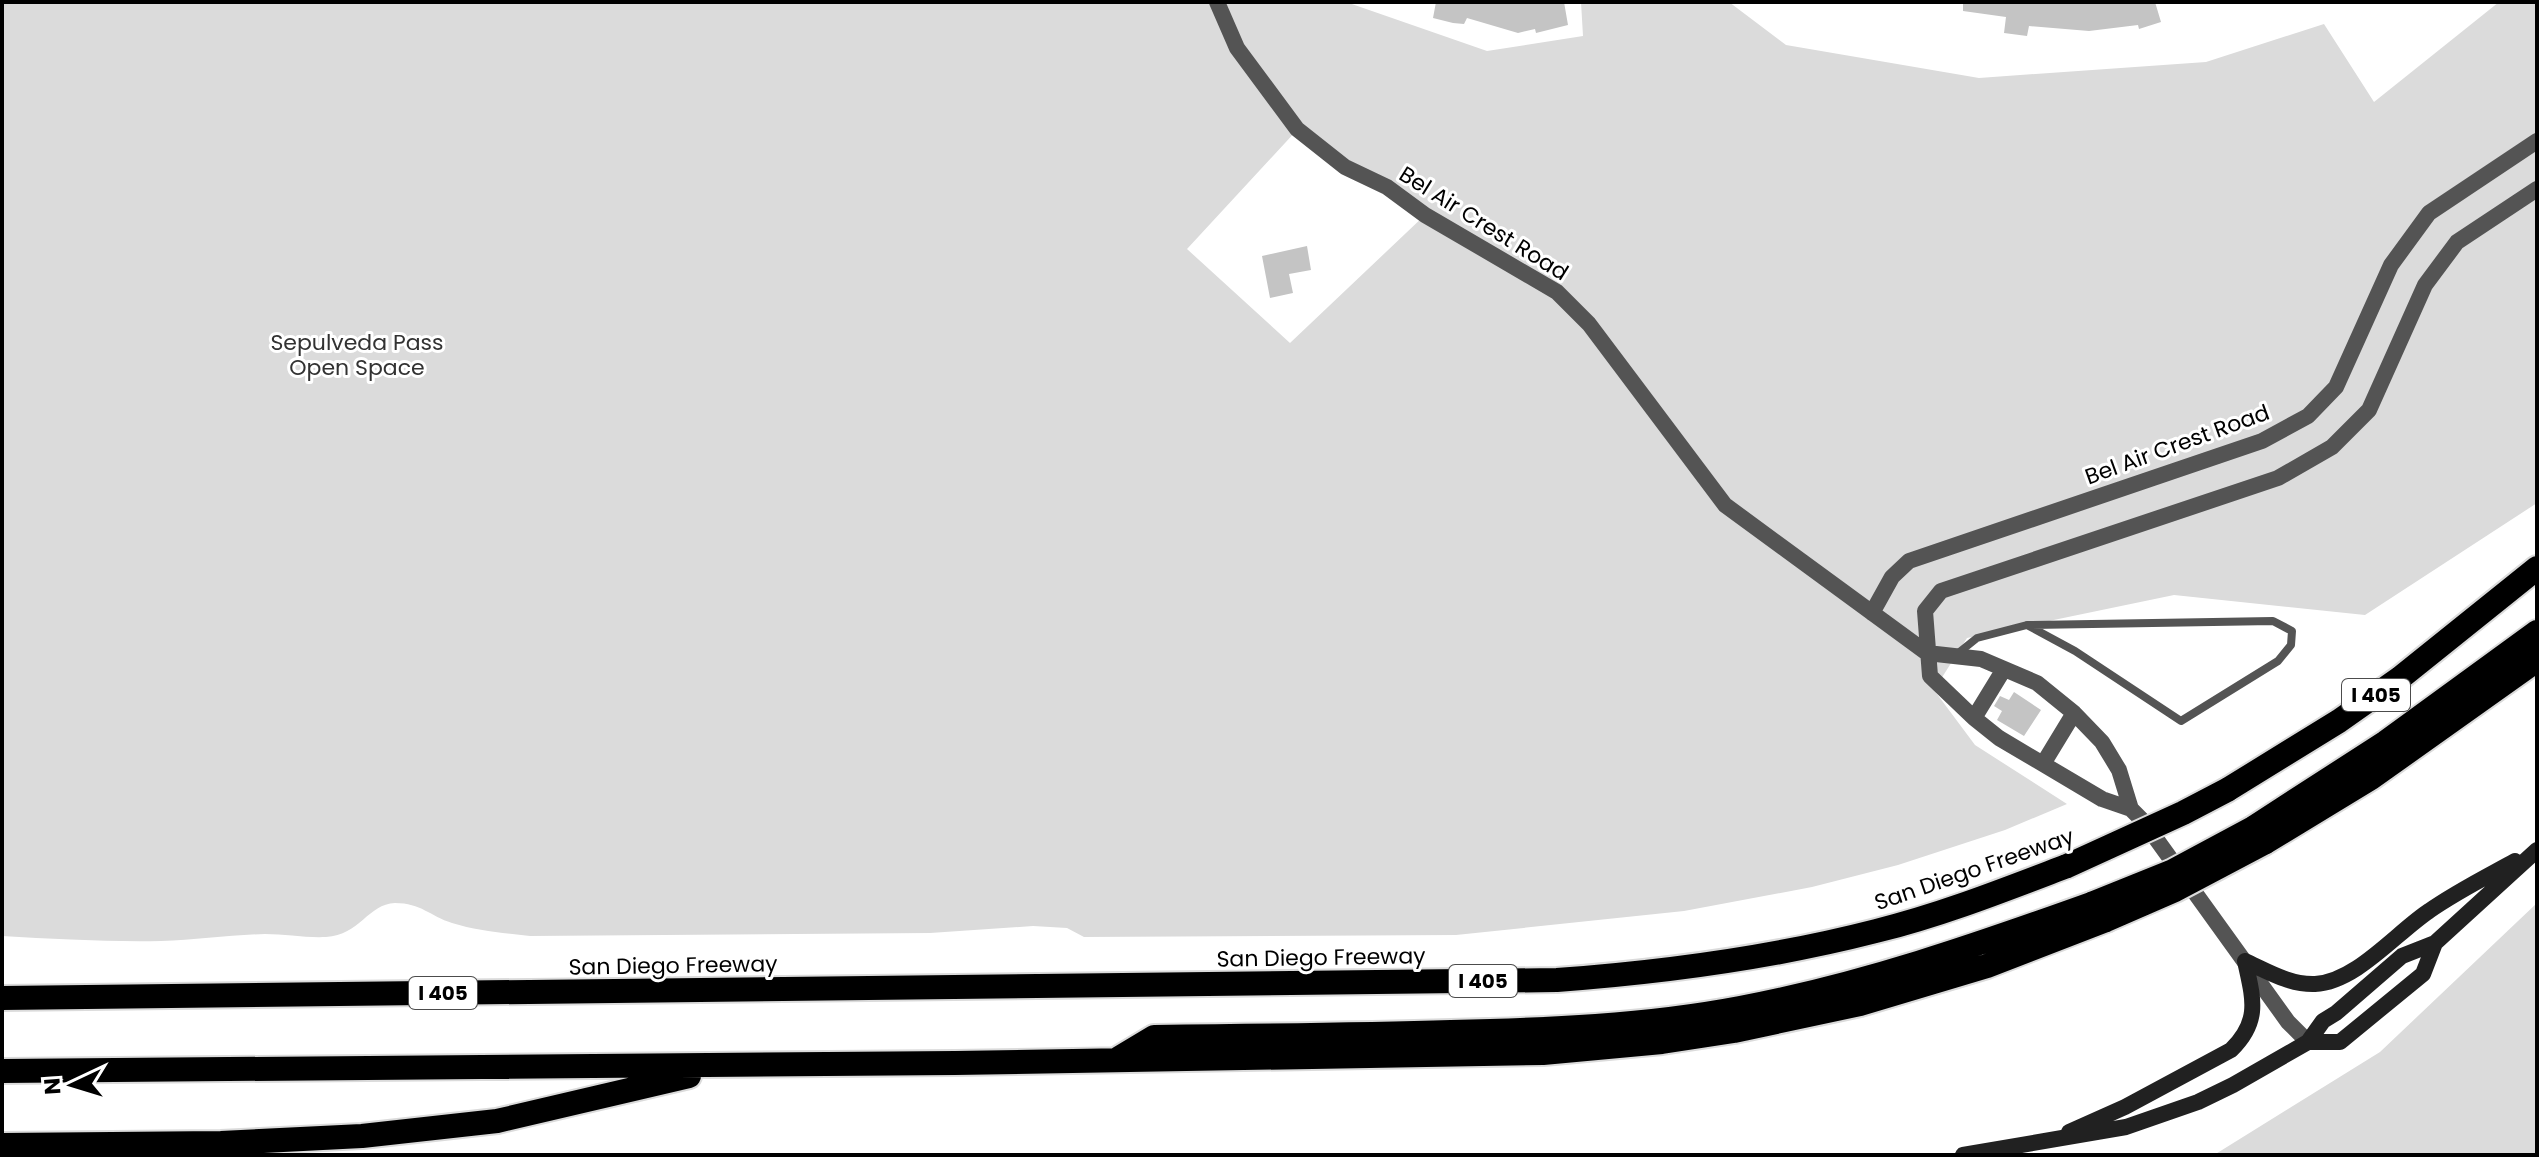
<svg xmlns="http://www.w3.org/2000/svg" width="2539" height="1157" viewBox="0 0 2539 1157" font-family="Poppins,sans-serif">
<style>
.green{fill:#dbdbdb;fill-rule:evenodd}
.building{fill:#c4c4c4}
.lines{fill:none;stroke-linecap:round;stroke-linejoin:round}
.motorway-casing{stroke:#dbdbdb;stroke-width:28}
.service{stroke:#545454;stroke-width:8}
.minor{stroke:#545454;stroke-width:16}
.secondary{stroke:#212121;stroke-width:16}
.motorway{stroke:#000;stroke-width:24}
.motorway-bridge-casing{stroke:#dbdbdb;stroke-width:28;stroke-linecap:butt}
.motorway-bridge{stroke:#000;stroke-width:24}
.labels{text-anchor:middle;stroke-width:6;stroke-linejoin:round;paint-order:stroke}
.shield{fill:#fff;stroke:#4c4c4c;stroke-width:2}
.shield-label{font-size:20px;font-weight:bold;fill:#000}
.street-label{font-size:22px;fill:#000;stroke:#fff}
.park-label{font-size:22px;fill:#323232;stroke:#fff}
</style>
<rect width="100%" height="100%" fill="#fff"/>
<path class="green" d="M2 2H1346L1487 51 1583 36 1581 2H1729L1786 45 1979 78 2206 62 2324 24 2374 102 2499 2H2537V503L2365 615 2174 595 1967 638 1934 690 1975 745 2067 804 2005 830 1898 865 1812 887 1684 911 1456 935 1084 937 1067 928 1033 926 930 933 530 936C504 933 478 931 452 923 430 916 421 903 395 903 368 904 360 935 326 937 306 938 285 934 265 934 230 935 196 940 161 941 108 942 55 939 2 936ZM1297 130 1425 215 1290 343 1187 249Z
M2537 903V1155H2214L2380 1052Z"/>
<path class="building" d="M1436 2H1564L1568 25 1536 33 1535 29 1518 33 1467 18 1464 24 1453 23 1433 18Z
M1963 2H2155L2161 22 2139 29 2138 25 2089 31 2029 26 2027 36 2004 33 2006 17 1963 11Z
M1307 246 1311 270 1289 274 1293 293 1270 298 1262 256Z
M2014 692 2041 710 2024 736 1997 720 2002 711 1994 706 2000 696 2009 700Z"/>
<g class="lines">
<g class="motorway-casing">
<path id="motorway" d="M2227 790 2339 721 2400 678 2537 568
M2253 828 2386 742 2537 632
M2264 843 2371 778 2537 660
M2 998 1557 980C1665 972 1771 958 1876 931 1941 915 2004 890 2067 866
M1119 1058 1154 1037C1253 1036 1352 1035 1451 1032 1547 1030 1645 1026 1740 1008 1862 985 1977 945 2094 903
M2 1071 955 1063 1543 1053 1662 1042 1734 1031 1860 1004 1987 966 2106 920
M2 1145 221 1143 362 1136 497 1121 689 1076"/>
</g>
<path class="service" d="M1957 654 1977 638 2027 625 2075 651 2181 721 2278 661 2291 645 2292 631 2273 621 2027 625"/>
<path class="minor" d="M1217 2 1237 48 1297 129 1345 167 1387 187 1425 215 1557 292 1589 324 1725 505 1927 653 1981 659 2037 683 2074 713 2102 742 2119 770 2131 809
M1872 613 1892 577 1909 561 2262 441 2308 416 2336 387 2391 265 2429 213 2537 141
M1974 718 2004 669
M2043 764 2074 713
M2308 1042 2288 1022 2144 822 2131 809 2102 799 1999 738 1974 718 1930 676 1925 611 1941 591 2278 478 2332 447 2369 410 2425 285 2457 242 2537 189"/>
<path class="secondary" d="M2245 961C2267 971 2290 985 2315 984 2356 982 2396 933 2429 911 2456 892 2486 877 2515 861
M2308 1042H2340L2423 974 2435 943
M2069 1132 2125 1107 2231 1050C2261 1021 2253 998 2245 961
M1963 1155 2126 1127 2198 1102 2233 1085 2308 1042 2323 1021 2336 1013 2402 956 2435 943 2537 850"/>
<use href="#motorway" class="motorway"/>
<g class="motorway-bridge-casing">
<path id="motorway-bridge" d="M2067 866 2183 813 2227 790
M2094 903 2171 872 2253 828
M2106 920 2175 890 2264 843"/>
</g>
<use href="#motorway-bridge" class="motorway-bridge"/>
</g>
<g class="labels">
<g class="shield">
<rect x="2342" y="679" width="68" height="32" rx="6"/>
<rect x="1449" y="965" width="68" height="32" rx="6"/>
<rect x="409" y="977" width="68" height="32" rx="6"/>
</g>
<g class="shield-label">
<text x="2376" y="702">I 405</text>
<text x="1483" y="988">I 405</text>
<text x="443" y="1000">I 405</text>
</g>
<g class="street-label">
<text transform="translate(1484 223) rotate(32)" y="8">Bel Air Crest Road</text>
<text transform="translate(2177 444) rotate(-20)" y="8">Bel Air Crest Road</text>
<text transform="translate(1974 869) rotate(-19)" y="8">San Diego Freeway</text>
<text transform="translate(1321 957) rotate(-1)" y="8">San Diego Freeway</text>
<text transform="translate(673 965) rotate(-1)" y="8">San Diego Freeway</text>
</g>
<g class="park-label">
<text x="357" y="350">Sepulveda Pass<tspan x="357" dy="25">Open Space</tspan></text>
</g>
</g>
<rect width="2539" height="1157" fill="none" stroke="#000000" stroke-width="8"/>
<g transform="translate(72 1085) rotate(266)" stroke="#ffffff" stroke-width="6" paint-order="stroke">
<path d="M0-6L14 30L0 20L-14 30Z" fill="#000000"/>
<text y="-12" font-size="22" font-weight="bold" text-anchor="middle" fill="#000000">N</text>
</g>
</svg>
